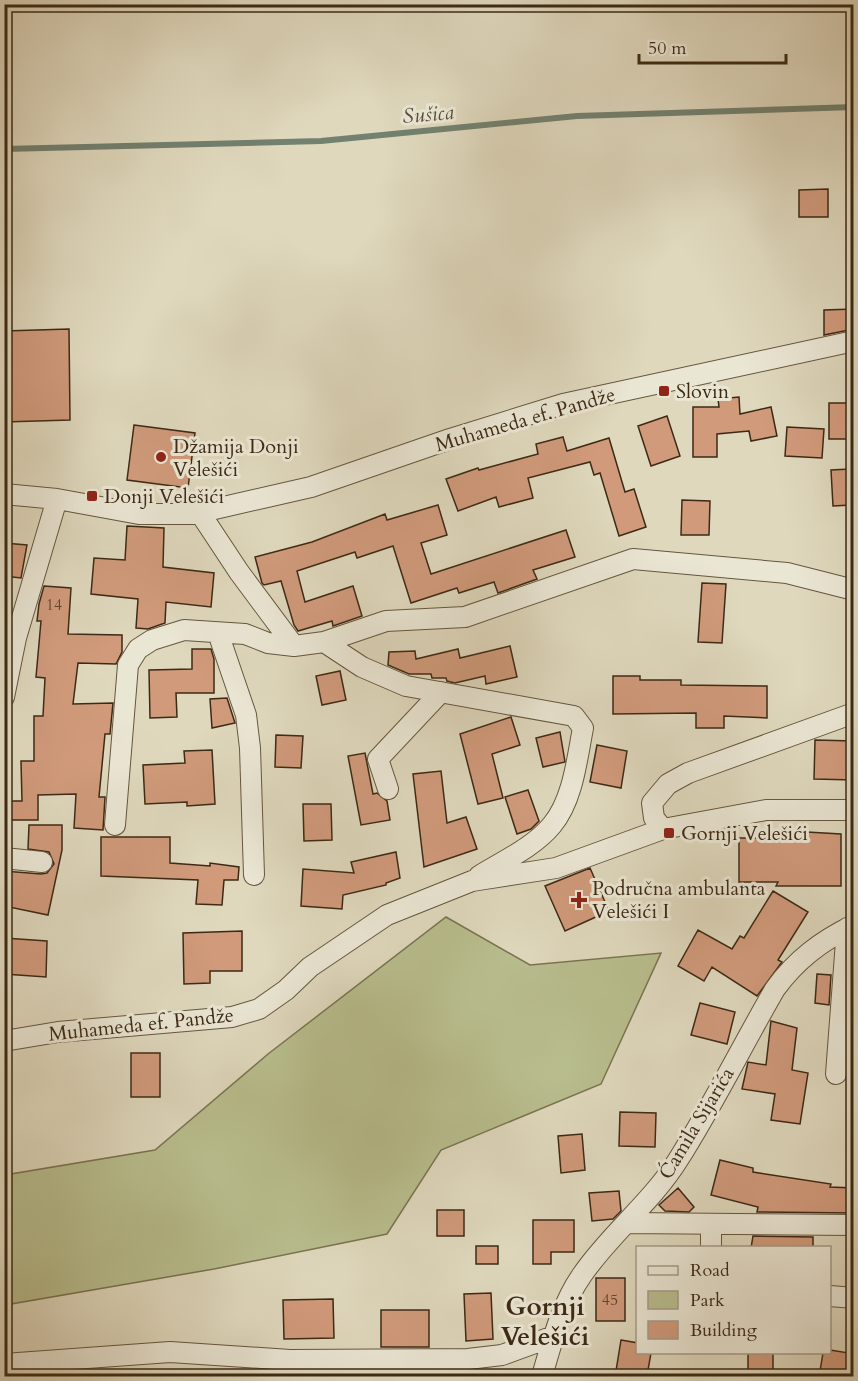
<svg xmlns="http://www.w3.org/2000/svg" width="858" height="1381" viewBox="0 0 858 1381" font-family="Cardo,serif">
<style>
.green{fill:#b8bd8d;stroke:#7a7451;stroke-width:1.5}
.lines{fill:none;stroke-linecap:round;stroke-linejoin:round}
.stream{stroke:#728170;stroke-width:6}
.building{fill:#d09a7b;stroke:#3d2a15;stroke-width:1.5}
.minor-casing{stroke:#66563f;stroke-width:22}
.minor{stroke:#eae6d4;stroke-width:20}
.poi-dot{fill:#8f2418;stroke:#eae6d4;stroke-width:2}
.labels{text-anchor:middle;stroke-width:6;stroke-linejoin:round;paint-order:stroke}
.number-label{font-size:16px;fill:#62462e}
.poi-label{font-size:20px;fill:#3d2a15;stroke:#eae6d4;text-anchor:start}
.street-label{font-size:20px;fill:#3d2a15;stroke:#eae6d4}
.water-label{font-size:21px;font-style:italic;fill:#534e3b;stroke:#eae6d4}
.district-label{font-size:26px;font-weight:bold;fill:#3d2a15;stroke:#eae6d4}
</style>
<rect width="100%" height="100%" fill="#dfd8bd"/>
<filter id="stains"><feTurbulence type="fractalNoise" baseFrequency=".00333" numOctaves="4"/><feColorMatrix values="0 0 0 0 .2 0 0 0 0 .09 0 0 0 0 .02 0 0 0 .5 -.17"/></filter>
<radialGradient id="worn" r=".72"><stop offset=".6" stop-color="#630" stop-opacity="0"/><stop offset="1" stop-color="#630" stop-opacity=".3"/></radialGradient>
<path class="green" d="M446 917 530 965 661 953 601 1084 441 1150 387 1234 214 1269 5 1305V1175L155 1150 268 1054Z"/>
<g class="lines">
<path class="stream" d="M4 149 321 141 577 116 854 107"/>
</g>
<path class="building" d="M828 189V217H799V190Z
M854 309V329L824 335V310Z
M69 329 70 420 4 422V331Z
M739 397 740 414 771 407 777 436 751 441 749 431 717 434V457H693V407H719L718 399Z
M829 403H852V439H829Z
M667 416 680 456 651 466 638 426Z
M134 425 195 433 188 488 127 480Z
M787 427 824 429 822 458 785 456Z
M563 437 567 451 609 438 625 492 634 489 646 527 619 536 600 473 594 475 590 462 528 478 533 498 499 507 496 497 458 511 446 479 478 468 479 470 538 454 536 444Z
M850 469 851 505 833 506 831 470Z
M682 500 710 501 709 535H681Z
M438 505 447 535 421 543 431 574 566 530 575 557 533 570 537 579 498 593 494 582 459 593 457 588 411 603 393 546 357 558 355 552 297 571 305 602 353 586 362 616 333 626 332 621 298 631 294 625 281 581 264 585 262 583 255 557 312 542 385 514 387 520Z
M127 526 164 528 163 567 214 573 211 607 166 602 165 623 148 629 136 628 138 599 91 594 94 558 125 560Z
M4 543 27 545 21 578 4 576Z
M702 583 726 584 722 643 698 642Z
M44 586 71 588 68 634 122 635V652L116 664 78 663 73 704 113 703 110 734H105L99 797H105L103 830 74 828 76 794 38 795V820H4V801H22L21 761H34V716H43L45 678 36 677 41 621H37L39 604Z
M510 646 517 677 486 684 485 676 455 683 447 681 446 678H432L431 674H409L388 665 389 652 415 651 416 659 458 649 460 658Z
M192 649H211L214 659V693H176L177 717 150 718 149 670 192 669Z
M340 671 346 700 322 705 316 676Z
M613 676H640V680H681V685L767 686V718L724 716V728H696V713L613 714Z
M227 698 235 723 212 728 210 699Z
M511 717 520 745 492 754 503 798 478 804 460 734Z
M560 732 565 762 543 767 536 738Z
M276 735 303 736 301 768 275 767Z
M815 740 854 741V780L814 779Z
M597 745 627 751 621 788 590 782Z
M212 750 215 804 187 806V802L145 804 143 765 185 763 184 751Z
M365 753 373 794 377 793 387 801 390 820 361 825 348 756Z
M441 771 447 823 466 817 477 849 424 867 413 774Z
M528 790 539 821 531 829 517 834 505 797Z
M303 804H331L332 840 304 841Z
M29 825H62V850L48 915 4 906V871L41 874 47 873 54 864 49 852 28 849Z
M772 830 841 834V886H776L778 882H739V838H772Z
M101 837H170V863L210 866V863L239 867 238 880H224L222 905 196 904 198 880 101 876Z
M396 852 400 878 386 883V885L343 895 342 909 301 906 303 869 354 873 351 862Z
M590 868 609 911 565 931 545 886Z
M773 891 808 912 778 960 782 962 757 996 712 967 704 981 678 966 698 930 732 949 740 936 744 938Z
M242 931V971H210V983L184 984 183 933Z
M4 938 47 941 46 977 4 974Z
M817 974 831 975 829 1005 815 1003Z
M700 1003 735 1012 727 1044 691 1035Z
M771 1021 797 1028 792 1070 808 1073 800 1124 771 1120 775 1094 742 1089 748 1062 766 1065Z
M131 1053H160V1097H131Z
M620 1112 656 1113 655 1147 619 1146Z
M582 1134 585 1170 561 1173 558 1136Z
M720 1160 753 1168V1172L831 1184 830 1187 854 1188V1213L757 1212 758 1207 711 1195Z
M678 1188 694 1207 689 1212 665 1211 659 1205Z
M619 1191 621 1211 613 1219 592 1221 589 1193Z
M437 1210H464V1236H437Z
M533 1220H574V1252H551V1264H533Z
M753 1236 813 1237V1248H751Z
M476 1246H498V1264H476Z
M596 1278H625V1321H596Z
M491 1293 493 1339 466 1341 464 1294Z
M333 1299 334 1338 284 1339 283 1300Z
M381 1310H429V1347H381Z
M621 1340 638 1343V1353H651L647 1376 616 1371Z
M830 1350 849 1353 845 1377H819L823 1353H830Z
M748 1353H773V1377H748Z"/>
<g class="lines">
<g class="minor-casing">
<path id="minor" d="M4 494 57 499 139 514H193L311 487 450 439 563 404 854 341
M200 513 239 572 294 646
M218 633 246 715 250 748 254 875
M324 642 362 667 406 686 574 716 583 728C577 759 573 800 552 825 534 847 503 861 479 876
M4 697 16 638 57 499
M388 789 378 759 441 692
M115 825 128 665 138 649 152 640 184 630 245 634 268 643 294 646 324 642 386 621 465 617 633 559 787 573 854 590
M663 829 654 818 652 803 668 784 688 773 854 713
M4 858 42 862
M4 1041 58 1032 232 1017 259 1009 286 990 310 967 387 915 472 881 556 868 663 829 766 810H854
M836 1074 847 928
M629 1223 854 1225
M711 1248V1224
M830 1296 854 1298
M4 1364 170 1352 290 1360 468 1359 502 1355 554 1336
M542 1376C552 1342 561 1305 582 1275 610 1234 651 1203 678 1160 713 1105 742 1046 775 989 796 960 821 941 854 925"/>
</g>
<use href="#minor" class="minor"/>
</g>
<g class="poi-dot">
<rect x="658" y="385" width="12" height="12" rx="3"/>
<circle cx="161" cy="457" r="6"/>
<rect x="86" y="490" width="12" height="12" rx="3"/>
<rect x="663" y="827" width="12" height="12" rx="3"/>
<path d="M576 891h6v6h6v6h-6v6h-6v-6h-6v-6h6z"/>
</g>
<g class="labels">
<g class="number-label">
<text x="54" y="610">14</text>
<text x="610" y="1305">45</text>
</g>
<g class="poi-label">
<text x="676" y="398">Slovin</text>
<text x="173" y="453">Džamija Donji<tspan x="173" dy="23">Velešići</tspan></text>
<text x="104" y="503">Donji Velešići</text>
<text x="681" y="840">Gornji Velešići</text>
<text x="592" y="895">Područna ambulanta<tspan x="592" dy="23">Velešići I</tspan></text>
</g>
<g class="street-label">
<text transform="translate(525 419) rotate(-16)" y="7">Muhameda ef. Pandže</text>
<text transform="translate(141 1024) rotate(-6)" y="7">Muhameda ef. Pandže</text>
<text transform="translate(696 1123) rotate(-59)" y="7">Ćamila Sijarića</text>
</g>
<g class="water-label">
<text transform="translate(428 114) rotate(-5)" y="7">Sušica</text>
</g>
<g class="district-label">
<text x="545" y="1315">Gornji<tspan x="545" dy="30">Velešići</tspan></text>
</g>
</g>
<rect width="858" height="1381" fill="none" stroke="#dfd8bd" stroke-width="24"/>
<rect x="6" y="6" width="846" height="1369" fill="none" stroke="#3d2a15" stroke-width="3"/>
<rect x="12" y="12" width="834" height="1357" fill="none" stroke="#3d2a15" stroke-width="1.5"/>
<rect x="636" y="1246" width="195" height="108" fill="#eae6d4" stroke="#a59b88" stroke-width="1.5"/>
<rect x="648" y="1266" width="30" height="9" fill="#eae6d4" stroke="#a59b88" stroke-width="1.5"/>
<text x="690" y="1276" font-size="18" fill="#3d2a15">Road</text>
<rect x="648" y="1291" width="30" height="18" fill="#b8bd8d" stroke="#a59b88" stroke-width="1.5"/>
<text x="690" y="1306" font-size="18" fill="#3d2a15">Park</text>
<rect x="648" y="1321" width="30" height="18" fill="#d09a7b" stroke="#a59b88" stroke-width="1.5"/>
<text x="690" y="1336" font-size="18" fill="#3d2a15">Building</text>
<path d="M639 54v9h147v-9" fill="none" stroke="#3d2a15" stroke-width="3"/>
<text x="648" y="54" font-size="18" fill="#3d2a15" stroke="#eae6d4" stroke-width="4.5" paint-order="stroke">50 m</text>
<rect width="100%" height="100%" filter="url(#stains)"/>
<rect width="100%" height="100%" fill="url(#worn)"/>
</svg>
